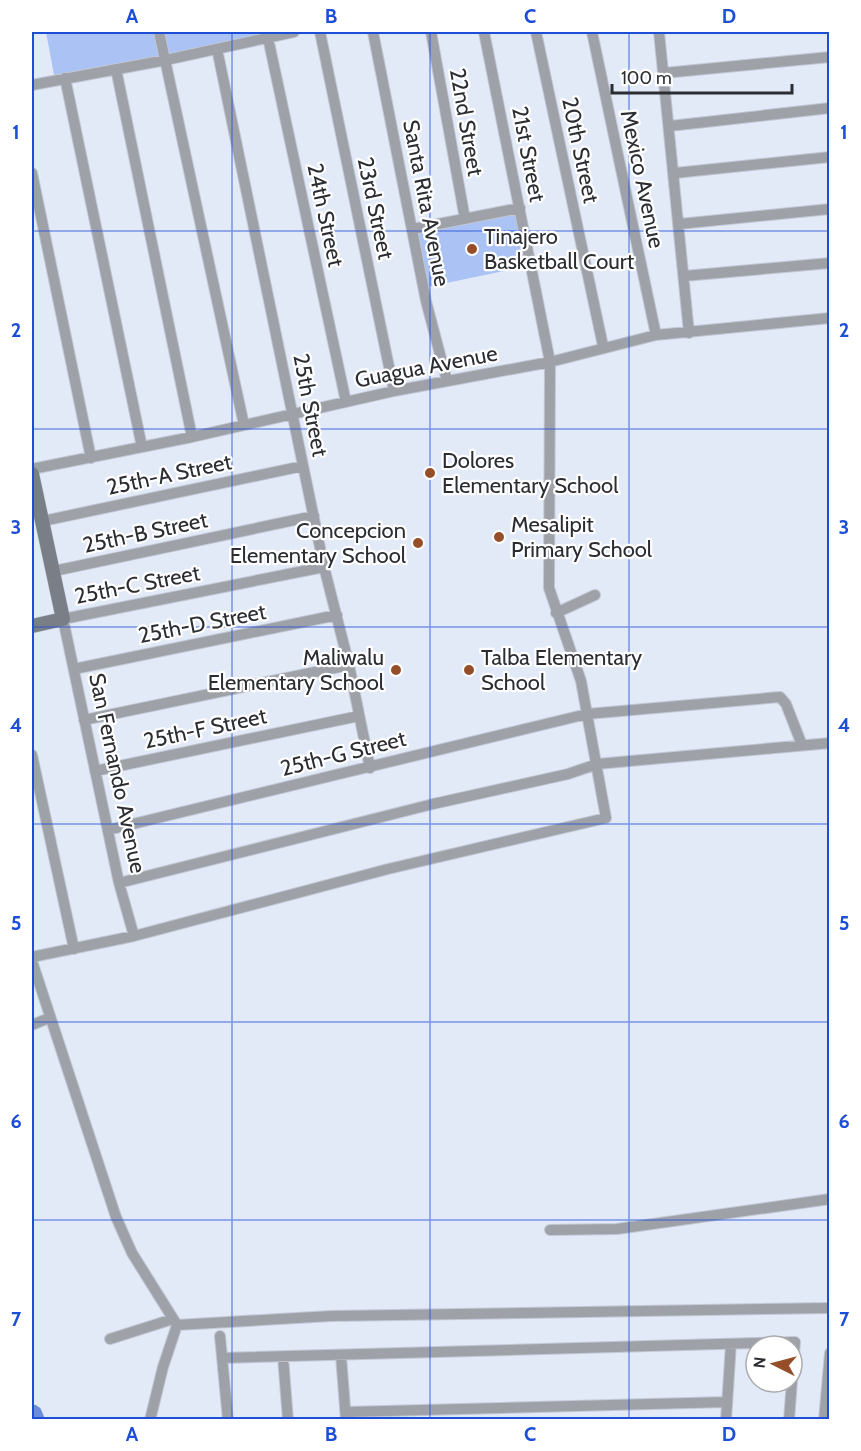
<svg xmlns="http://www.w3.org/2000/svg" width="861" height="1451" viewBox="0 0 861 1451" font-family="Cabin,sans-serif">
<style>
.green{fill:#aac2f4}
.lines{fill:none;stroke-linecap:round;stroke-linejoin:round}
.river{stroke:#6c8ed7;stroke-width:21}
.minor-casing{stroke:#c1c7d4;stroke-width:12}
.secondary-casing{stroke:#c1c7d4;stroke-width:15}
.minor{stroke:#9ea1a7;stroke-width:10}
.secondary{stroke:#7a7e87;stroke-width:14}
.grid{fill:none;stroke:#1d4ed8;stroke-width:1.5;stroke-opacity:0.55}
.poi-dot{fill:#954e28;stroke:#fff;stroke-width:2}
.labels{text-anchor:middle;stroke-width:4.5;stroke-linejoin:round;paint-order:stroke}
.street-label{font-size:22px;fill:#2b2d33;stroke:#fff}
.poi-label{font-size:22px;fill:#2b2d33;stroke:#fff;text-anchor:start}
.neatline{fill:none;stroke:#1d4ed8;stroke-width:2}
.grid-label{font-size:20px;text-anchor:middle;font-weight:bold;fill:#1d4ed8}
</style>
<rect width="100%" height="100%" fill="#e2e9f7"/>
<path class="green" d="M46 32H294L55 80Z
M516 212 528 266 427 287 416 233Z"/>
<g class="lines">
<path class="river" d="M32 1415 34 1420"/>
<g class="minor-casing">
<path id="minor" d="M159 32 244 425
M320 32 394 391
M373 32 426 301 447 381
M431 32 465 219
M536 32 603 346
M592 32 656 335
M659 32 689 333
M268 38 346 402
M217 49 324 567 349 665 370 768
M116 69 192 437
M664 73 830 57
M65 78 142 447
M32 85 166 60 294 32
M670 126 830 108
M32 173 91 458
M675 173 830 157
M679 224 830 209
M413 229 520 208
M684 276 830 263
M32 469 192 437 394 391 550 362 656 335 830 318
M43 521 303 466
M54 571 314 516
M556 613 595 595
M74 669 337 615
M84 720 349 665
M32 755 74 949
M95 771 359 716
M108 830 587 714 780 697 786 704 802 745
M119 883 433 804 568 774 597 764 830 743
M134 936 119 883 63 619 324 567
M32 957 134 936 388 869 606 818 581 681 549 588 550 362 484 32
M32 961 116 1217 132 1253 177 1325 163 1367 150 1420
M32 1025 49 1018
M550 1230 617 1229 830 1199
M177 1325 331 1316 830 1308
M220 1336 228 1420
M110 1339 173 1319
M341 1356 346 1420
M283 1357 288 1420
M222 1358 795 1342 789 1420
M346 1412 727 1402
M726 1420 731 1344
M824 1420 830 1353"/>
</g>
<g class="secondary-casing">
<path id="secondary" d="M32 474 63 619 32 626"/>
</g>
<use href="#minor" class="minor"/>
<use href="#secondary" class="secondary"/>
</g>
<path class="grid" d="M232 32V1420M430 32V1420M629 32V1420M32 231H830M32 429H830M32 627H830M32 824H830M32 1022H830M32 1220H830"/>
<g class="poi-dot">
<circle cx="472" cy="249" r="6"/>
<circle cx="430" cy="473" r="6"/>
<circle cx="499" cy="537" r="6"/>
<circle cx="418" cy="543" r="6"/>
<circle cx="396" cy="670" r="6"/>
<circle cx="469" cy="670" r="6"/>
</g>
<g class="labels">
<g class="street-label">
<text transform="translate(467 122) rotate(80)" y="8">22nd Street</text>
<text transform="translate(581 150) rotate(78)" y="8">20th Street</text>
<text transform="translate(529 154) rotate(79)" y="8">21st Street</text>
<text transform="translate(643 179) rotate(78)" y="8">Mexico Avenue</text>
<text transform="translate(427 203) rotate(79)" y="8">Santa Rita Avenue</text>
<text transform="translate(376 208) rotate(78)" y="8">23rd Street</text>
<text transform="translate(326 215) rotate(78)" y="8">24th Street</text>
<text transform="translate(426 366) rotate(-11)" y="8">Guagua Avenue</text>
<text transform="translate(311 405) rotate(79)" y="8">25th Street</text>
<text transform="translate(169 474) rotate(-12)" y="8">25th-A Street</text>
<text transform="translate(145 532) rotate(-12)" y="8">25th-B Street</text>
<text transform="translate(137 584) rotate(-11)" y="8">25th-C Street</text>
<text transform="translate(202 623) rotate(-11)" y="8">25th-D Street</text>
<text transform="translate(205 728) rotate(-12)" y="8">25th-F Street</text>
<text transform="translate(343 753) rotate(-14)" y="8">25th-G Street</text>
<text transform="translate(118 773) rotate(78)" y="8">San Fernando Avenue</text>
</g>
<g class="poi-label">
<text x="484" y="244">Tinajero<tspan x="484" dy="25">Basketball Court</tspan></text>
<text x="442" y="468">Dolores<tspan x="442" dy="25">Elementary School</tspan></text>
<text x="511" y="532">Mesalipit<tspan x="511" dy="25">Primary School</tspan></text>
<text x="406" y="538" text-anchor="end">Concepcion<tspan x="406" dy="25">Elementary School</tspan></text>
<text x="384" y="665" text-anchor="end">Maliwalu<tspan x="384" dy="25">Elementary School</tspan></text>
<text x="481" y="665">Talba Elementary<tspan x="481" dy="25">School</tspan></text>
</g>
</g>
<rect width="861" height="1451" fill="none" stroke="#ffffff" stroke-width="66"/>
<g transform="translate(774 1364) rotate(276)"><circle r="28" fill="#ffffff" stroke="#aaabad" stroke-width="1.5"/>
<path d="M0-4.5L10 22L0 15L-10 22Z" fill="#954e28"/>
<text y="-9" font-size="16" font-weight="bold" text-anchor="middle" fill="#2b2d33">N</text>
</g>
<path d="M612 84v9h180v-9" fill="none" stroke="#2b2d33" stroke-width="3"/>
<text x="621" y="84" font-size="18" fill="#2b2d33" stroke="#ffffff" stroke-width="4.5" paint-order="stroke">100 m</text>
<rect x="33" y="33" width="795" height="1385" class="neatline"/>
<g class="grid-label">
<text x="132" y="23">A</text>
<text x="331" y="23">B</text>
<text x="530" y="23">C</text>
<text x="729" y="23">D</text>
<text x="16" y="139">1</text>
<text x="844" y="139">1</text>
<text x="16" y="337">2</text>
<text x="844" y="337">2</text>
<text x="16" y="534">3</text>
<text x="844" y="534">3</text>
<text x="16" y="732">4</text>
<text x="844" y="732">4</text>
<text x="16" y="930">5</text>
<text x="844" y="930">5</text>
<text x="16" y="1128">6</text>
<text x="844" y="1128">6</text>
<text x="16" y="1326">7</text>
<text x="844" y="1326">7</text>
<text x="132" y="1441">A</text>
<text x="331" y="1441">B</text>
<text x="530" y="1441">C</text>
<text x="729" y="1441">D</text>
</g>
</svg>
